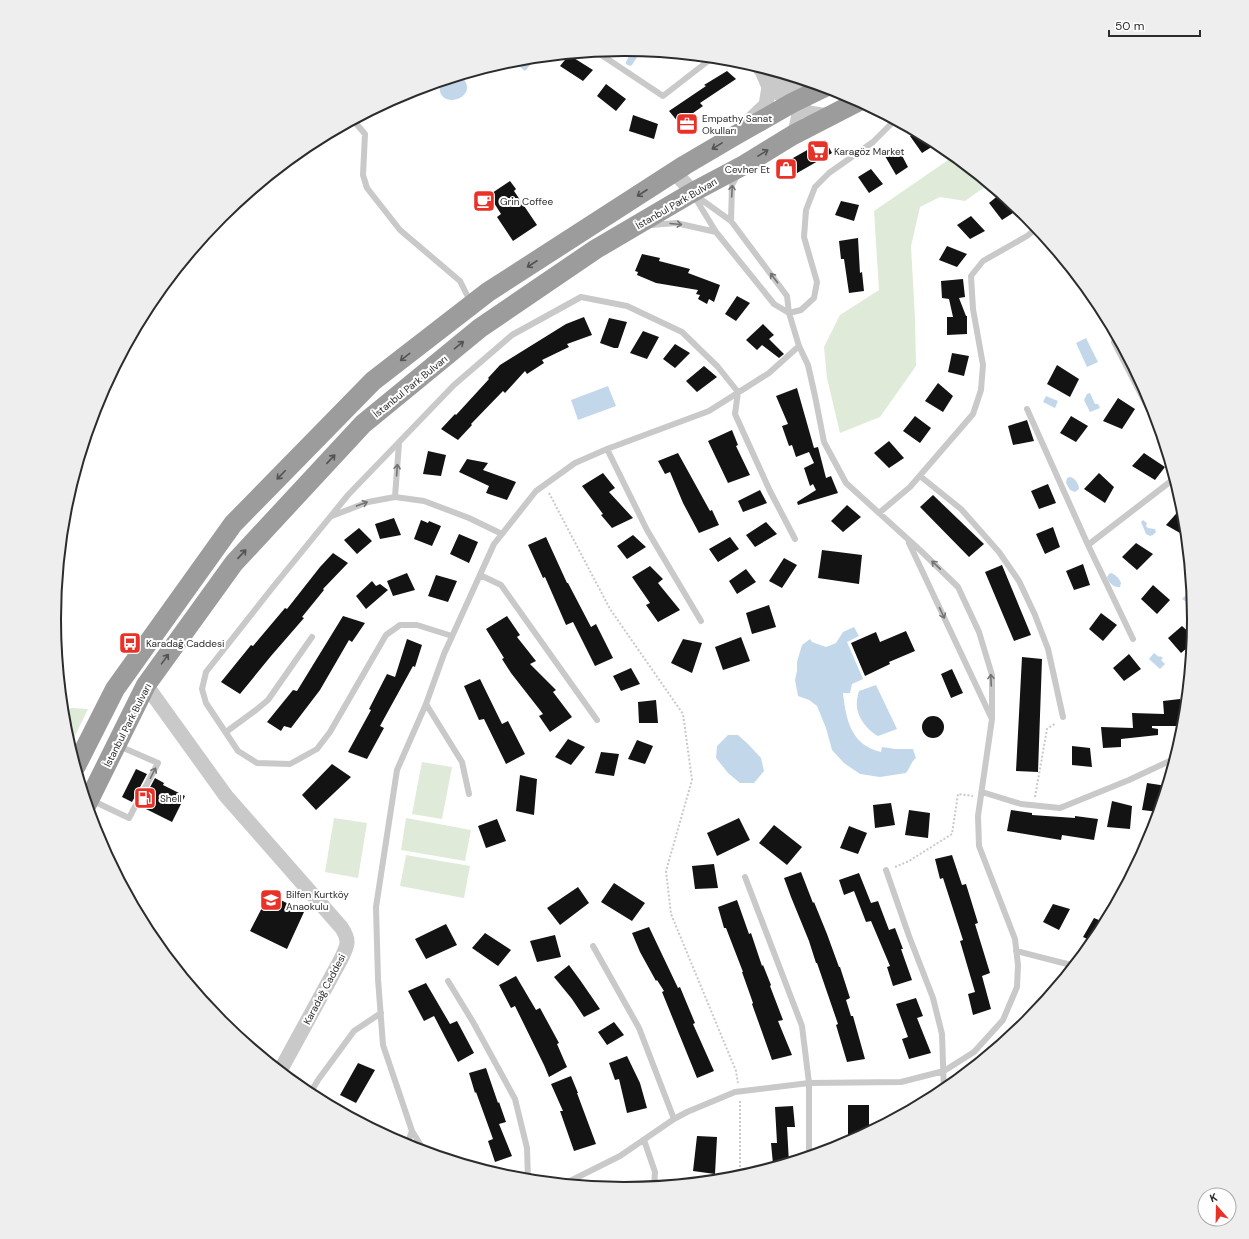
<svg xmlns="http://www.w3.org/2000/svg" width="1249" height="1239" viewBox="0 0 1249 1239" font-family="'DM Sans',sans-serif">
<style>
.green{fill:#e0ead8}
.water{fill:#c3d7eb}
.building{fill:#131313}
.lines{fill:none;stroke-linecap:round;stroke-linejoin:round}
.path{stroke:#c9c9c9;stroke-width:2;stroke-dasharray:2 2;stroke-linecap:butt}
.service{stroke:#c9c9c9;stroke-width:6}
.minor{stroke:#c9c9c9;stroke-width:12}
.tertiary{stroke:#c9c9c9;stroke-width:15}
.trunk{stroke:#9c9c9c;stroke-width:20}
.oneway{stroke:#535353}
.oneway2{stroke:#737373}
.labels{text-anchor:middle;stroke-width:4;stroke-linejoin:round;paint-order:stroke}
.poi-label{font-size:10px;fill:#2c2c2c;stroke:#fff;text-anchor:start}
.street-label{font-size:10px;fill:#2c2c2c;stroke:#fff}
.rim{fill:none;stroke:#2c2c2c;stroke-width:2}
</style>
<rect width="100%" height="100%" fill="#fff"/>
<path class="green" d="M954 156 989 184 965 201 940 197 920 207 911 246 915 318 916 366 880 417 840 433 827 378 824 347 840 315 879 290 874 211Z
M71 708 88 709 70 746 65 731 63 714Z
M422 762 452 767 442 819 412 814Z
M334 818 367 823 358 878 325 872Z
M406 818 471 830 465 861 401 850Z
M406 855 470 866 464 898 400 886Z"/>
<path class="water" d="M632 50 638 52 639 54 632 65 630 66 626 64V62Z
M525 59 531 64 525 71 513 61 514 60Z
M461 76C484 98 434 114 440 82Z
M1086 338 1098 362 1087 367 1076 343Z
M608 386 616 406 578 420 571 400Z
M1090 393 1095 404H1098L1100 408 1090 412 1084 400 1087 394Z
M1046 396 1058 401 1055 408 1043 402Z
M1070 477C1075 478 1079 484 1079 489L1075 492 1070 490 1066 483 1067 478Z
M1143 520 1147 523 1146 526 1148 528 1155 529 1156 532 1153 535 1150 536 1146 534 1141 522Z
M1111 573C1115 574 1120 579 1121 583L1120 587C1114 588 1108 582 1107 577L1109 574Z
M1186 595 1193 600 1194 607 1182 599Z
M854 627 859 636 847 642 863 679 852 684 850 693H843C846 720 851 745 881 752L882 747 895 749H913L916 758C911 762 910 768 906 773L880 777 860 774 844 763 832 750 826 728 817 706 809 700 798 696 795 680 797 671V662L802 645 810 639 812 642 826 647 836 643 843 632Z
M1154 653 1159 657 1160 656 1163 658 1161 660 1165 664 1160 669 1149 659Z
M876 685 897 729 878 736C867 730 855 715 857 701 857 698 858 694 859 691Z
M728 735H738L749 745 761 758 764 771 754 783H740L728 773 716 758 717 746Z"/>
<path class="building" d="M569 55 593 70 583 81 560 66Z
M727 71 736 79 700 103 703 106 679 123 669 111 706 86 704 85Z
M606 84 626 99 616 111 597 96Z
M633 115 658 124 654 139 629 131Z
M917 132 938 143 922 153 910 136Z
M825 140 832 153 785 180 777 167Z
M898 148 908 167 896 175 885 156Z
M871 169 883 184 869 193 858 177Z
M510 181 516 189 514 191 537 225 513 241 497 217 501 214 489 195Z
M1000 194 1019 209 1002 220 989 203Z
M841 201 859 205 854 221 835 215Z
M971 216 985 231 970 239 957 225Z
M858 238 860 273 862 272 864 291 849 293 844 259H841L839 241Z
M947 246 967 254 957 267 939 260Z
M642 254 660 258 659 261 690 269 688 273 720 285 714 302 709 299 707 304 698 299 700 295 696 294 698 290 656 283 637 275 638 272 635 271Z
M963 279 965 297 959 298 966 316H967V334L947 335V317H953L949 299 942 298 941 281Z
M737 296 750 303 736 321 725 314Z
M584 317 592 335 567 344 569 347 542 360 544 363 527 374 525 371 505 393 503 391 471 424 472 425 458 440 441 429 455 414 456 415 489 379 488 378 500 365 566 324Z
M609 318 627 322 618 348H614L600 343Z
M763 324 774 335 769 339 784 354 779 358 762 345 757 350 746 340Z
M643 331 659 337 647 359 630 353Z
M675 344 690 353 675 368 663 359Z
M952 353 969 356 964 376 948 372Z
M1057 365 1079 379 1070 397 1047 384Z
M704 366 717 377 697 392 686 381Z
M938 383 953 396 943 412 925 401Z
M797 388 814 448 818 447 826 478 831 476 838 493 798 505 797 502 816 490 813 484 810 486 804 468 814 463 809 452 796 457 792 445 789 446 782 426 788 424 776 396Z
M1118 398 1135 409 1122 429 1103 421Z
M915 416 931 428 920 443 903 431Z
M1071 416 1088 426 1076 442 1060 433Z
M1027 420 1034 441 1013 445 1008 426Z
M732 430 738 445 736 446 750 475 728 483 708 441Z
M889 441 904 458 889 468 874 453Z
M428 451 446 455 441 476 423 474Z
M678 453 710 511 712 510 719 525 699 533 683 503 670 472 665 474 658 461Z
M1144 453 1165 467 1155 480 1132 466Z
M467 459 488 463 483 470 516 482 507 500 486 493 489 486 459 472Z
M603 473 615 488 609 492 633 518 612 528 601 515 603 514 582 486Z
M1099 473 1114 487 1105 503 1084 489Z
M1048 484 1056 503 1039 509 1031 491Z
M760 490 767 503 743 512 738 501Z
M933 495 984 544 969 557 920 507Z
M847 505 861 517 843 532 831 521Z
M1183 506 1184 508 1187 537 1166 525Z
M394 518 401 535 380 539 375 524Z
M421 520 428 523 429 521 441 526 432 546 414 539Z
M766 522 777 534 755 547 746 535Z
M1053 527 1060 547 1045 554 1036 534Z
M359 528 372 541 357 554 344 540Z
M459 534 478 542 469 563 450 554Z
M633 535 646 547 627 559 617 546Z
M546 537 567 583H568L591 627 596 624 613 658 595 666 573 622 566 625 545 577 543 578 528 545Z
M730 537 739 549 718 562 709 549Z
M1136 543 1153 554 1137 570 1122 557Z
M822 550 862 555 859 584 818 578Z
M333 553 348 563 323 589 324 590 302 617 304 618 271 656 240 694 221 682 251 645 253 646 285 608 287 609 320 567Z
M784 558 797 565 782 588 769 581Z
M1083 564 1090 585 1074 590 1066 571Z
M1002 565 1031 635 1014 641 985 572Z
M650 566 663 579 658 583 680 610 658 622 646 605 650 603 632 577Z
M746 569 756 582 737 594 729 581Z
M407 573 415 590 393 596 387 581Z
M436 575 457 581 448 602 428 596Z
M372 581 376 586 380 584 388 590 366 609 356 596Z
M1153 585 1170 600 1157 614 1141 599Z
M769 605 776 627 752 634 746 613Z
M1101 613 1117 625 1103 641 1089 629Z
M343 616 365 623 352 642 349 640 320 690 291 728 284 726 281 731 267 722 293 690 297 691Z
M507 616 520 635 517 637 536 661 530 664 556 690 553 692 572 717 550 732 539 716 543 714 511 673 502 659 504 658 486 629Z
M1182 626 1193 636V643L1181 653 1168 638Z
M906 631 915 651 889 662 890 664 865 676 851 643 876 632 880 642Z
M741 637 750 661 723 670 715 647Z
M407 639 422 645 415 667 413 666 380 726 384 728 367 759 348 752 371 710 369 709 387 674 395 677Z
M683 639 702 643 692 673 671 663Z
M1129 654 1141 669 1124 681 1113 668Z
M1022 657 1042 659 1038 772 1016 771Z
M631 668 640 684 621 691 613 676Z
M952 669 963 693 951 698 941 674Z
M480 679 502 724 508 721 525 754 506 764 484 719 479 720 464 686Z
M1180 699V726H1152V728L1158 729V735L1121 739V747L1103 748 1101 727 1133 728 1132 713 1164 714 1163 701Z
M656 700 658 723H639L638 702Z
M922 727a11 11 0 1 1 22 0a11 11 0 1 1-22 0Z
M568 739 585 747 571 765 555 757Z
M637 740 653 746 645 764 628 759Z
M1072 746 1090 748 1092 767 1072 765Z
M601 752 619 754 614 776 595 773Z
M332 764 351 777 316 810 302 795Z
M136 769 147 774 132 802 122 797Z
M520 775 537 779 534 815 516 811Z
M155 778 164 783 163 785 185 796 172 822 140 806Z
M1147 783 1167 786 1159 812 1142 810Z
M1112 801 1132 806 1130 829 1107 827Z
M891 803 895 825 875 828 873 805Z
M909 810 930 813 928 838 905 835Z
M1011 810 1032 813V815L1075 818V816L1098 819 1094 840 1062 835 1061 840 1007 831Z
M739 818 750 840 717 856 707 833Z
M497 819 506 841 486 848 478 826Z
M774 825 802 847 787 865 759 843Z
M849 826 867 833 858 854 840 848Z
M952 855 962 885 966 884 978 923 975 924 990 973 982 976 991 1009 973 1015 968 994 975 992 960 941 963 940 943 878 940 879 935 859Z
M714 864 718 888 695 889 692 866Z
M801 872 813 903 814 902 827 934 839 967H840L850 998 846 1000 851 1016H853L865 1059 847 1062 836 1025 838 1024 817 963H816L809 941 791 897 784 878Z
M859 873 871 903 878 901 889 930 895 928 903 949H901L912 980 893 986 887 967 890 966 871 921 866 922 854 891 844 895 839 880Z
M614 883 645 903 632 921 601 902Z
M578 887 589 903 560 925 547 908Z
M269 894 304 912 287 949 250 931Z
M737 900 749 934 751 933 762 966 763 965 771 985 770 986 783 1020 778 1021 792 1055 772 1060 752 1004 753 1003 742 972H743L726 928H724L718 907Z
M1053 904 1070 909 1059 930 1043 922Z
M1094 918 1106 923 1099 937 1094 942 1083 937Z
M446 924 457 945 426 959 415 939Z
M649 927 678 988 680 987 695 1023 693 1024 714 1071 697 1078 662 992 664 991 657 980 656 981 640 952 632 933Z
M485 933 511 950 498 966 472 948Z
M555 935 561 957 537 962 530 941Z
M569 965 580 980 600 1009 584 1017 572 999 554 977Z
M516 976 536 1010 540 1008 559 1043 557 1044 567 1067 549 1077 544 1065 515 1006 511 1008 499 985Z
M426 983 450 1024 457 1021 474 1053 458 1062 434 1016 424 1021 408 991Z
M916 998 923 1016 917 1018 931 1053 909 1059 902 1039 908 1037 896 1004Z
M614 1022 624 1035 607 1045 598 1032Z
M627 1056 640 1083 647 1108 627 1113 619 1079 615 1080 609 1063Z
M358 1063 375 1070 356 1103 340 1095Z
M486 1068 498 1103 499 1102 506 1122 499 1124 512 1156 495 1162 488 1141 493 1139 476 1092 475 1093 469 1073Z
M571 1076 578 1093H577L596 1144 574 1151 560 1111H563L551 1084Z
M848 1105H869V1133L848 1144Z
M793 1106 795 1127H787L789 1163 783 1165 773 1164 771 1143H777L775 1107Z
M697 1136 717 1137 715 1174 693 1171Z"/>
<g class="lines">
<path class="path" d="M549 493 610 609 683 714 692 780 666 871 671 914 736 1071 738 1083
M1035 797 1047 729 1056 723
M895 867 909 861 952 834 958 794 973 796
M740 1101V1178"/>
<path class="service" d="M597 52 663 96 712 58
M354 121 365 134 363 175 367 188 400 230 460 281 471 303
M694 196 716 232 774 304 789 313 801 310 814 298 817 282 804 237 806 210 815 187 829 173 873 142 895 120
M731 221 732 185 737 176
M651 225 676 223 716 232
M1114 342 1163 437
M1027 409 1088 545 1175 478
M607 449 647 530 701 621
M920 476 961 509 999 552 1019 581 1035 615 1048 649 1063 717
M395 497 399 443
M879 513 910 487 973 414 981 390 983 365 973 309 971 276 983 261 1027 236 1037 228
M332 516 368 502 395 497 424 501 469 518 502 534
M909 543 991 717
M1088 545 1133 639
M480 575 501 585 597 720
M452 636 417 625H400L386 635 330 732 317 749 290 764 257 763 238 751 206 703 202 689 206 672 273 587 348 495 454 385 512 335 581 297 627 306 682 332 718 367 738 392 735 414 770 491 795 539
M426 704 462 762 469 794
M226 732 256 710 268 700 312 637
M982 792 1021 804 1060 808 1129 780 1176 758
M91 800 129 818 158 763 119 746
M886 870 909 936 933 998 942 1034 944 1092
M745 877 802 1026 809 1083V1157
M593 946 639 1028 674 1119
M1016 951 1075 966
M448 981 473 1022 515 1099 527 1148 528 1180
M309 1095 318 1080 354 1031 381 1013
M644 1140 655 1172 654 1187
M406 1147 412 1131
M425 1152 412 1131 383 1045 378 979 376 907 397 770 426 704 444 654 494 544 536 491 575 463 607 449 709 411 769 373 799 346
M556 1183 570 1181 620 1156 674 1119 687 1112 735 1092 809 1083 901 1082 944 1071 974 1052 1003 1020 1017 987 1018 965 1015 939 979 846 978 816 992 719V675L979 632 958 587 921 551 846 483 824 442 815 396 808 365 799 346 789 313 787 296 731 221 695 195"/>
<path class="minor" d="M793 135 798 112 794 99"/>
<path class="tertiary" d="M773 71 791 86 818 90
M769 87 809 113 828 116
M748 122 766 105 769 87 762 71 759 67
M674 172 693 192
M146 685 226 796 341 927C351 941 347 947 340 961L280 1071"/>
<path class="trunk" d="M76 766 115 689 233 524 373 381 488 292 685 165 736 135 792 103 825 87
M87 804 146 685 234 563 363 424 480 328 596 249 693 192 744 165 793 135 859 101"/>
</g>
<defs><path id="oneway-shaft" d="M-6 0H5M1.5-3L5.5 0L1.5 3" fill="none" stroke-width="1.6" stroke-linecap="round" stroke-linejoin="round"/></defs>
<g class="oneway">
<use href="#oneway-shaft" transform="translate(717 146) rotate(149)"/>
<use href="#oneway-shaft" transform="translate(763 153) rotate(-31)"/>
<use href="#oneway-shaft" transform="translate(642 193) rotate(147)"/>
<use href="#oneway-shaft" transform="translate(532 264) rotate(147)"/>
<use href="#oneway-shaft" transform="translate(459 345) rotate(-39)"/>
<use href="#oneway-shaft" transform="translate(405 357) rotate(142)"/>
<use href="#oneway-shaft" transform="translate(331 459) rotate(-47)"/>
<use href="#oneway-shaft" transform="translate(281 475) rotate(134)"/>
<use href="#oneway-shaft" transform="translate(242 554) rotate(-47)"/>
<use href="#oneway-shaft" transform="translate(165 659) rotate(-54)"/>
</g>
<g class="oneway2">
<use href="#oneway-shaft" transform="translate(732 191) rotate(-87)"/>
<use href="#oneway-shaft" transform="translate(676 224) rotate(5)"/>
<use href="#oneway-shaft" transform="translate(774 278) rotate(-127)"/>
<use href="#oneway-shaft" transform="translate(397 470) rotate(-86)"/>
<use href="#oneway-shaft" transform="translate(362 504) rotate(-20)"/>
<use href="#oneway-shaft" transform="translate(936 565) rotate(-136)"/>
<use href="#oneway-shaft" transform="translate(942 613) rotate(65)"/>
<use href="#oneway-shaft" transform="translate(991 680) rotate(-93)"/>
<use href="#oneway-shaft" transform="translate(153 773) rotate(-63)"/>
</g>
<defs>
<g id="office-square" transform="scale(1.15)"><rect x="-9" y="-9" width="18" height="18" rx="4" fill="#e83228" stroke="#fff"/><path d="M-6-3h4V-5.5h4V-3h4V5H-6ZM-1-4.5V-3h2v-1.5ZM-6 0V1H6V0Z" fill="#fff"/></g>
<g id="supermarket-square" transform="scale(1.15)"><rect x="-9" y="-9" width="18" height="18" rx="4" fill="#e83228" stroke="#fff"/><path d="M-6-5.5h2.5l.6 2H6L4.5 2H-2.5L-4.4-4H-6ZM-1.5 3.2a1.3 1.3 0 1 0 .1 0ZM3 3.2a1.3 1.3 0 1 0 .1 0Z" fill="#fff"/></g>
<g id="shop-square" transform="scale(1.15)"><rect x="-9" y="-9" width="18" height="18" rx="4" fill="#e83228" stroke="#fff"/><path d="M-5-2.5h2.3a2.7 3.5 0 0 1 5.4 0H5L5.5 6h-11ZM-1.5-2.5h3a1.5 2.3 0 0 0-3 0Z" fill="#fff"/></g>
<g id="cafe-square" transform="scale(1.15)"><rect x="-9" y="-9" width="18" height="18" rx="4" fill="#e83228" stroke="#fff"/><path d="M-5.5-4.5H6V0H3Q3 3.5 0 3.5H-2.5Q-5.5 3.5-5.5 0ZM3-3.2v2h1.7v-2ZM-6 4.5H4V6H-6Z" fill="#fff"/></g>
<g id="bus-square" transform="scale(1.15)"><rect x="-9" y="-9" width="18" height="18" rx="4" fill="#e83228" stroke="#fff"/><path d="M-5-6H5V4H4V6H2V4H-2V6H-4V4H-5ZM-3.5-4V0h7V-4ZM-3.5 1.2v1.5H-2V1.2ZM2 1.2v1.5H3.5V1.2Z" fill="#fff"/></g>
<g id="fuel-square" transform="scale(1.15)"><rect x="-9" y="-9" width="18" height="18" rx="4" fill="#e83228" stroke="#fff"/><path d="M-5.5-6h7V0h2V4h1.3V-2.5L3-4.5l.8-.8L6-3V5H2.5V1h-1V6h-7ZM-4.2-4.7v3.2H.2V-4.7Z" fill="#fff"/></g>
<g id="school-square" transform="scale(1.15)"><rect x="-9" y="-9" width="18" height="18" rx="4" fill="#e83228" stroke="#fff"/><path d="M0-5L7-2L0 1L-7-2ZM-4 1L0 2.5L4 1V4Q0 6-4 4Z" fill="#fff"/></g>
</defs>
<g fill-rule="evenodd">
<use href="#office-square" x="687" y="124"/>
<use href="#supermarket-square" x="818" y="151"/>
<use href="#shop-square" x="786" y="169"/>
<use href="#cafe-square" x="484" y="201"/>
<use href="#bus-square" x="130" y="643"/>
<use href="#fuel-square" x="145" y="798"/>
<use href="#school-square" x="271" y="900"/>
</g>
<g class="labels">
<g class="poi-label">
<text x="702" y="122">Empathy Sanat<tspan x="702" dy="12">Okulları</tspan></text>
<text x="834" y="155">Karagöz Market</text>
<text x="770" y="173" text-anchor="end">Cevher Et</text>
<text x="500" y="205">Grin Coffee</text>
<text x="146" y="647">Karadağ Caddesi</text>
<text x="160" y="802">Shell</text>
<text x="286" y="898">Bilfen Kurtköy<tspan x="286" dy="12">Anaokulu</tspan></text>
</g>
<g class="street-label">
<text transform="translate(676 203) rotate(-30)" y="4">İstanbul Park Bulvarı</text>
<text transform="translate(410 386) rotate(-39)" y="4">İstanbul Park Bulvarı</text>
<text transform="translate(127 725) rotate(-63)" y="4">İstanbul Park Bulvarı</text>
<text transform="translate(324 989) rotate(-62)" y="4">Karadağ Caddesi</text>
</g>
</g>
<path d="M0 0H1249V1239H0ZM61 619a563 563 0 1 1 1126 0a563 563 0 1 1-1126 0Z" fill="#eee" fill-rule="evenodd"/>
<path class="rim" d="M61 619a563 563 0 1 1 1126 0a563 563 0 1 1-1126 0Z"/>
<g transform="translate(1217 1207) rotate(340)"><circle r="19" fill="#ffffff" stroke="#ababab"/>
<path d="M0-3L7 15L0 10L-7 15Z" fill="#e83228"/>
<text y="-6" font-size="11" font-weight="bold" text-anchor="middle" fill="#2c2c2c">K</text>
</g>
<path d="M1109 30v6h91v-6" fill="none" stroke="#2c2c2c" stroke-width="2"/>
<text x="1115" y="30" font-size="12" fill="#2c2c2c" stroke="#ffffff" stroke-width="3" paint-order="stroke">50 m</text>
</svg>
